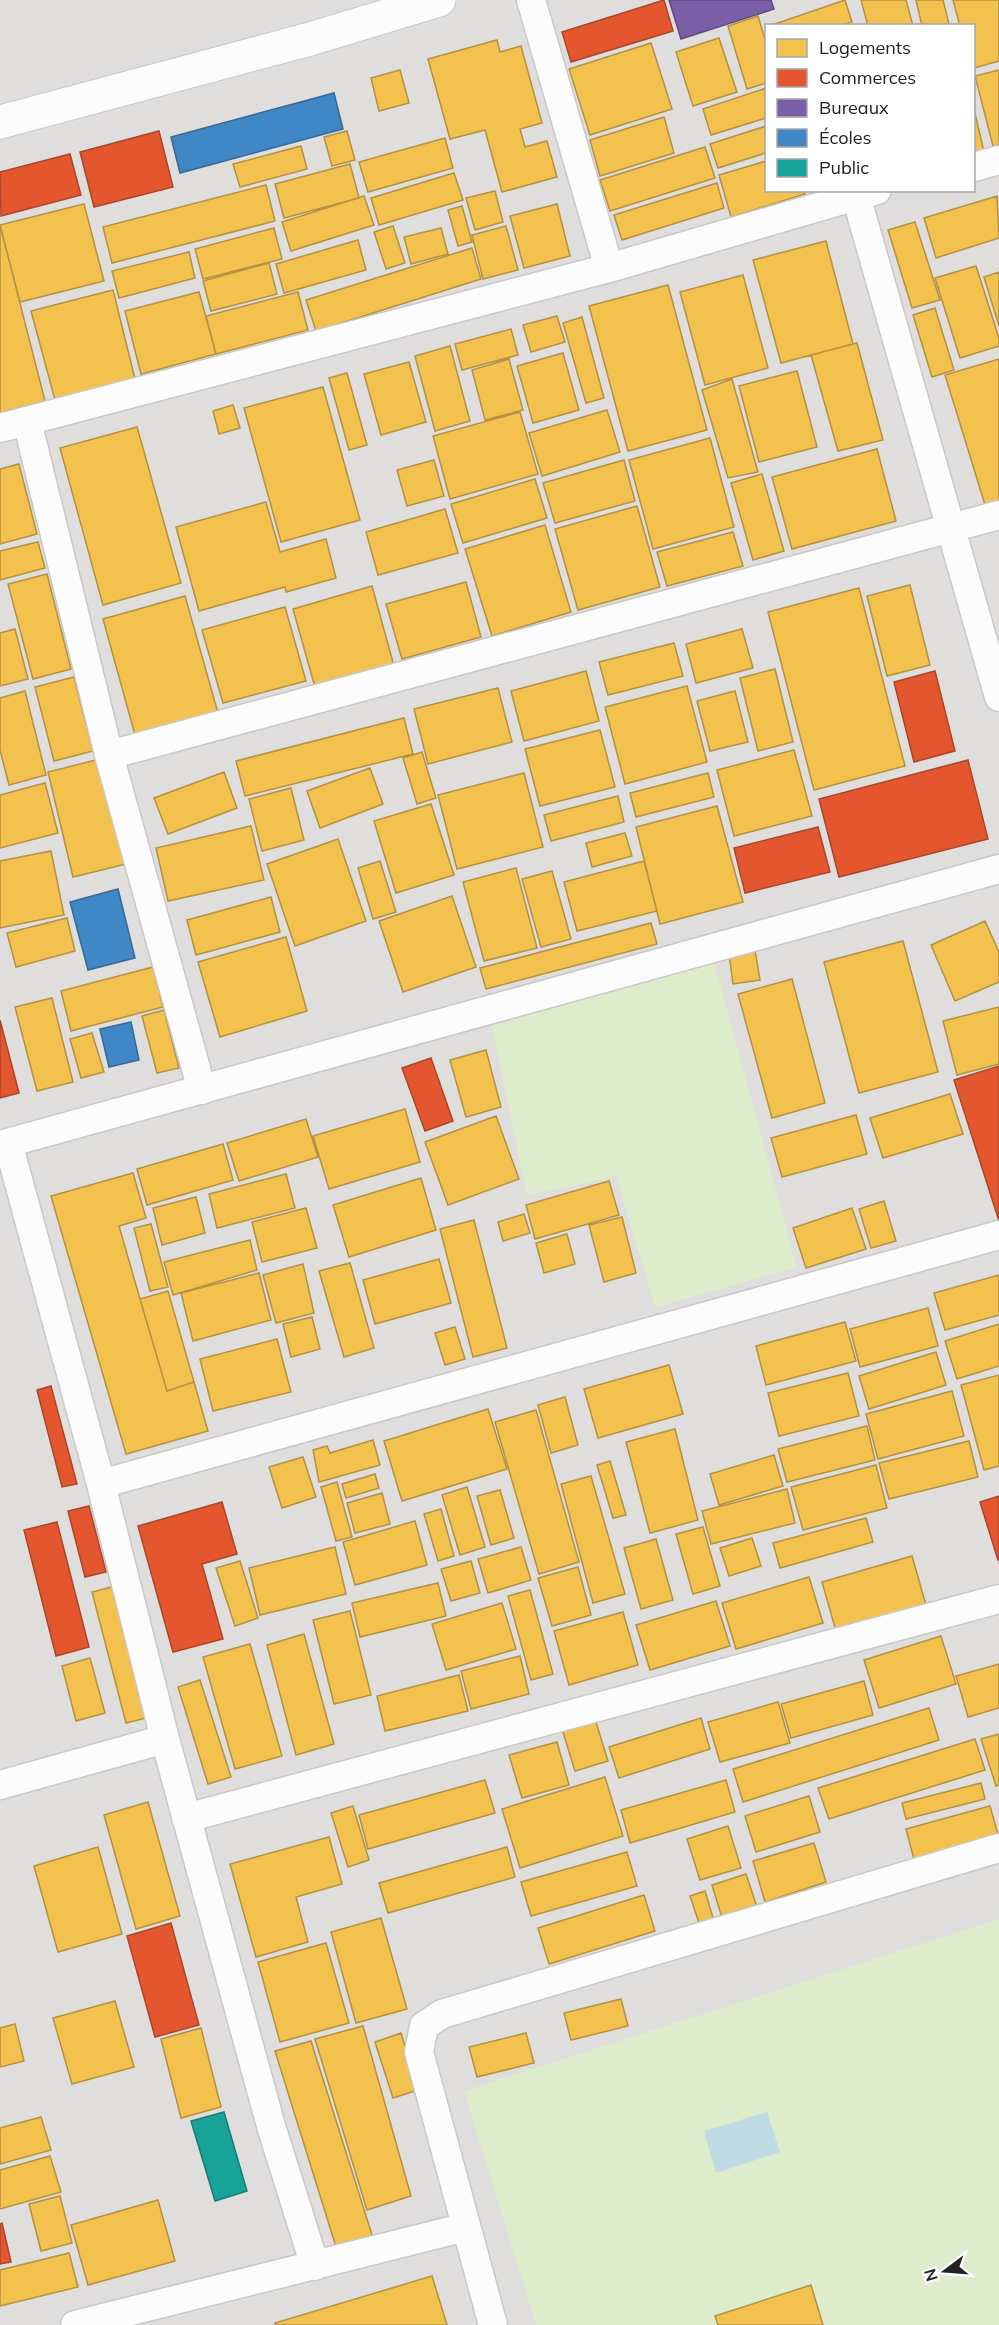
<svg xmlns="http://www.w3.org/2000/svg" width="999" height="2325" viewBox="0 0 999 2325" font-family="Mulish,sans-serif">
<style>
.residential{fill:#dfdedc;fill-rule:evenodd}
.grass{fill:#ddeccb}
.water{fill:#bfdbe3}
.homes{fill:#f2c14e;stroke:#b49141;stroke-width:1.5}
.shops{fill:#e4572e;stroke:#aa472a;stroke-width:1.5}
.offices{fill:#7b5ea7;stroke:#604c7f;stroke-width:1.5}
.schools{fill:#3f88c5;stroke:#366994;stroke-width:1.5}
.public{fill:#17a398;stroke:#1a7c75;stroke-width:1.5}
.lines{fill:none;stroke-linecap:round;stroke-linejoin:round}
.minor-casing{stroke:#c9c8c7;stroke-width:31}
.tertiary-casing{stroke:#c9c8c7;stroke-width:35}
.minor{stroke:#fdfcfc;stroke-width:28}
.tertiary{stroke:#fdfcfc;stroke-width:33}
</style>
<rect width="100%" height="100%" fill="#f0eeeb"/>
<path class="residential" d="M0 0H999V2325H0ZM766 26H974V190H766Z"/>
<path class="grass" d="M710 948 797 1267 655 1307 616 1177 527 1195 489 1012Z
M999 1919V2325H536L464 2091Z"/>
<path class="water" d="M767 2112 780 2152 716 2173 704 2131Z"/>
<path class="homes" d="M845 0 852 22 839 26H769Z
M861 0H906L913 26H868Z
M916 0H943L949 24 922 26Z
M953 0H999V61L974 68V26H960Z
M758 16 766 43V83L747 89 728 26Z
M719 38 737 92 693 106 676 52Z
M497 40 500 52 521 46 542 123 520 129 525 147 547 141 557 177 502 192 485 130 450 139 428 59Z
M651 43 672 109 590 135 569 69Z
M400 70 409 103 379 111 371 78Z
M999 70V145L993 146 975 76Z
M766 88V118L711 135 703 109Z
M974 109 985 156 974 159Z
M664 117 674 153 600 176 590 140Z
M766 126V153L718 168 710 144Z
M347 131 355 160 332 166 324 137Z
M445 138 453 168 368 192 359 162Z
M301 146 307 169 240 187 233 164Z
M705 147 715 178 610 211 600 180Z
M766 161V190H804L805 194 731 217 719 175Z
M350 164 359 198 284 218 275 184Z
M454 173 463 200 379 225 371 198Z
M717 183 724 208 622 240 614 215Z
M266 185 275 221 112 263 103 227Z
M495 191 503 222 475 230 466 198Z
M364 196 374 225 291 251 282 222Z
M997 196 999 238 936 258 924 218Z
M84 204 104 281 20 302 0 225Z
M557 204 570 256 524 268 510 216Z
M462 206 472 242 458 246 448 210Z
M915 222 940 300 912 308 888 230Z
M0 225 45 401 0 413Z
M393 226 405 263 386 269 374 232Z
M506 226 518 270 483 279 472 235Z
M274 228 282 259 203 279 195 249Z
M441 228 448 254 411 264 404 237Z
M358 240 366 270 284 293 276 264Z
M826 241 853 344 781 363 753 260Z
M472 248 481 279 316 331 306 300Z
M189 252 195 278 119 298 112 271Z
M269 263 277 294 211 311 203 281Z
M976 266 999 338V346L960 358 935 278Z
M999 272V326L984 277Z
M743 275 768 368 705 385 680 292Z
M668 285 707 430 628 451 589 306Z
M113 290 135 379 55 400 31 311Z
M199 292 216 354 141 374 125 311Z
M298 292 308 330 216 354 206 316Z
M935 308 954 370 932 377 913 315Z
M557 316 565 342 531 352 523 325Z
M582 317 604 398 586 403 563 323Z
M511 329 518 355 462 370 455 344Z
M857 343 883 440 838 451 811 355Z
M450 346 470 421 435 431 415 356Z
M563 353 579 410 533 423 517 366Z
M509 359 523 410 485 420 472 370Z
M999 359V504L986 508 945 375Z
M409 362 426 422 381 435 364 374Z
M797 371 817 447 759 462 739 386Z
M347 373 367 445 349 450 329 378Z
M732 379 758 472 728 478 702 390Z
M323 387 360 520 281 542 244 408Z
M233 405 240 428 219 434 213 411Z
M607 410 620 452 542 476 529 433Z
M520 412 538 474 450 499 433 436Z
M137 427 181 583 103 605 60 448Z
M710 438 734 527 653 549 629 460Z
M877 449 896 521 792 549 772 477Z
M434 460 444 496 407 506 397 470Z
M624 460 635 501 555 523 543 483Z
M19 464 37 534 0 544V469Z
M762 474 784 551 753 560 731 483Z
M535 479 547 518 463 543 451 504Z
M266 502 280 552 326 539 336 578 286 592 285 587 199 611 176 527Z
M637 506 660 587 578 610 555 529Z
M445 509 458 553 378 575 366 532Z
M545 525 571 612 492 636 465 549Z
M733 532 743 566 667 586 657 552Z
M38 542 45 568 0 580V551Z
M47 574 71 669 33 679 8 584Z
M466 582 481 637 402 659 386 604Z
M910 585 930 665 887 676 867 596Z
M372 586 394 666 315 687 293 609Z
M859 588 905 766 814 790 768 612Z
M185 596 218 713 135 735 103 619Z
M285 607 306 681 223 703 202 630Z
M15 629 28 679 0 686V633Z
M742 629 753 668 696 683 686 644Z
M674 643 683 676 608 695 599 662Z
M775 669 793 742 758 751 740 678Z
M586 671 599 721 524 741 511 691Z
M74 677 93 751 54 761 35 687Z
M687 686 707 762 625 784 605 707Z
M498 688 512 742 428 764 414 709Z
M25 691 46 775 9 785 0 750V698Z
M735 691 748 742 710 751 697 701Z
M404 718 413 754 245 796 236 761Z
M600 730 615 787 540 806 525 749Z
M794 750 812 816 734 836 717 770Z
M422 752 436 798 417 804 403 758Z
M100 759 126 864 73 877 48 772Z
M370 768 383 804 320 828 307 791Z
M224 772 237 808 168 834 154 798Z
M524 773 543 847 457 869 438 795Z
M708 773 714 797 636 817 630 793Z
M45 783 58 833 0 848V795Z
M291 788 304 840 262 851 249 799Z
M618 796 624 822 551 841 544 815Z
M431 804 454 875 396 893 374 821Z
M717 806 743 902 660 924 636 827Z
M251 826 264 880 168 901 156 848Z
M625 833 632 856 592 867 586 843Z
M338 839 366 921 295 946 267 864Z
M51 851 64 915 0 928V861Z
M380 861 396 912 373 919 358 868Z
M644 861 657 911 577 931 564 882Z
M516 868 537 948 484 961 463 882Z
M552 871 571 939 541 947 522 879Z
M452 896 476 967 403 992 379 921Z
M271 897 280 932 196 955 187 920Z
M67 918 75 951 16 967 7 933Z
M985 921 999 952V982L955 1001 931 945Z
M651 923 657 944 486 989 480 968Z
M286 937 307 1011 220 1037 198 962Z
M903 941 938 1072 859 1093 824 962Z
M755 950 760 980 733 984 729 954Z
M153 967 163 1007 71 1031 61 991Z
M792 979 825 1103 772 1118 738 994Z
M52 998 73 1082 37 1091 15 1007Z
M999 1007V1064L957 1075 943 1021Z
M164 1010 179 1068 157 1073 142 1016Z
M92 1033 104 1072 81 1078 70 1039Z
M486 1050 501 1107 466 1117 450 1060Z
M950 1094 963 1134 883 1158 870 1118Z
M405 1109 420 1162 329 1189 313 1136Z
M856 1115 867 1154 782 1177 771 1138Z
M496 1116 519 1179 448 1205 425 1142Z
M306 1119 318 1157 239 1181 227 1143Z
M223 1144 233 1180 147 1205 137 1169Z
M133 1173 146 1218 119 1226 140 1299 167 1391 194 1382 208 1431 126 1454 51 1196Z
M286 1174 295 1208 217 1228 209 1194Z
M421 1178 436 1230 349 1257 333 1205Z
M609 1181 619 1215 535 1239 526 1205Z
M196 1197 205 1233 162 1245 153 1208Z
M884 1201 896 1241 871 1248 859 1209Z
M306 1208 317 1248 262 1262 252 1222Z
M852 1208 866 1249 806 1268 793 1228Z
M524 1214 530 1233 503 1241 498 1222Z
M622 1217 636 1273 604 1282 589 1225Z
M474 1220 507 1348 473 1357 440 1229Z
M151 1224 168 1287 150 1291 134 1228Z
M567 1234 575 1264 544 1273 536 1243Z
M250 1240 257 1270 173 1295 164 1262Z
M439 1259 451 1303 375 1324 363 1280Z
M350 1263 374 1348 344 1357 319 1271Z
M303 1264 314 1313 276 1323 263 1275Z
M259 1273 271 1320 193 1341 181 1293Z
M999 1275V1315L945 1330 934 1293Z
M168 1291 194 1382 167 1391 140 1299Z
M928 1308 938 1346 860 1367 850 1329Z
M312 1317 320 1349 291 1357 283 1324Z
M845 1322 856 1361 766 1385 756 1346Z
M999 1324V1366L957 1379 945 1341Z
M455 1327 465 1359 445 1365 435 1333Z
M277 1339 291 1392 213 1411 200 1359Z
M936 1352 946 1385 869 1409 859 1376Z
M669 1365 683 1414 598 1438 584 1389Z
M848 1373 859 1416 779 1436 768 1393Z
M999 1375V1466L984 1470 961 1385Z
M952 1391 964 1436 878 1459 866 1414Z
M565 1397 578 1445 551 1453 538 1405Z
M488 1409 507 1469 402 1501 384 1441Z
M536 1410 579 1562 539 1574 495 1422Z
M867 1426 875 1460 787 1482 778 1449Z
M675 1429 698 1520 650 1533 626 1442Z
M373 1440 380 1465 319 1482 313 1450 327 1446 330 1453Z
M969 1441 978 1477 889 1499 879 1463Z
M774 1455 783 1486 719 1505 710 1474Z
M303 1457 316 1497 282 1508 269 1467Z
M610 1461 626 1515 613 1518 597 1465Z
M876 1465 887 1508 803 1530 791 1487Z
M375 1474 379 1488 346 1498 342 1484Z
M591 1476 625 1594 593 1603 561 1484Z
M337 1482 352 1537 336 1541 321 1487Z
M467 1487 485 1547 460 1555 442 1495Z
M787 1489 795 1523 711 1544 702 1511Z
M500 1490 514 1538 491 1545 477 1496Z
M382 1493 390 1524 355 1533 347 1503Z
M441 1509 454 1556 438 1561 424 1514Z
M866 1518 873 1542 780 1568 773 1543Z
M415 1521 427 1565 355 1585 343 1542Z
M703 1527 720 1586 693 1594 676 1534Z
M752 1538 761 1566 729 1576 720 1548Z
M656 1539 673 1600 641 1609 624 1548Z
M335 1547 346 1594 260 1615 249 1568Z
M521 1547 531 1580 488 1593 478 1559Z
M912 1556 926 1605 836 1631 822 1582Z
M240 1561 258 1618 235 1626 216 1568Z
M471 1561 480 1593 451 1601 441 1569Z
M578 1567 591 1615 552 1626 538 1578Z
M809 1577 823 1623 736 1649 722 1603Z
M438 1583 446 1616 360 1637 352 1603Z
M112 1587 146 1718 126 1723 92 1592Z
M530 1590 553 1674 531 1680 508 1596Z
M716 1601 730 1646 650 1670 636 1625Z
M502 1603 516 1649 446 1670 432 1624Z
M350 1611 371 1695 334 1704 313 1620Z
M623 1612 638 1665 569 1685 554 1631Z
M304 1634 334 1744 296 1755 267 1645Z
M941 1636 956 1684 879 1708 864 1660Z
M250 1644 282 1756 235 1769 203 1657Z
M520 1656 529 1694 471 1709 461 1671Z
M90 1658 105 1713 76 1721 62 1666Z
M999 1664V1708L968 1717 956 1676Z
M459 1675 468 1711 385 1731 377 1696Z
M200 1680 231 1777 208 1784 178 1687Z
M864 1681 873 1715 791 1738 781 1704Z
M778 1702 790 1743 720 1762 708 1722Z
M929 1708 939 1740 743 1802 733 1769Z
M701 1718 710 1749 619 1778 609 1747Z
M595 1719 608 1761 575 1771 562 1729Z
M999 1734V1785L996 1786 981 1739Z
M975 1739 985 1770 829 1819 818 1788Z
M557 1742 569 1785 522 1798 509 1755Z
M605 1777 623 1836 520 1868 502 1809Z
M485 1780 495 1813 368 1849 359 1815Z
M726 1780 735 1812 630 1843 621 1810Z
M981 1783 985 1799 906 1819 902 1803Z
M809 1796 820 1832 756 1852 745 1816Z
M148 1802 180 1916 136 1929 104 1815Z
M353 1806 369 1860 348 1867 331 1813Z
M990 1806 999 1838 916 1867 906 1829Z
M728 1826 741 1868 700 1880 687 1839Z
M329 1837 342 1884 296 1897 308 1942 256 1957 230 1864Z
M814 1843 826 1882 765 1902 753 1861Z
M98 1847 122 1934 58 1952 34 1866Z
M507 1847 515 1877 388 1913 379 1883Z
M627 1852 637 1886 531 1916 521 1882Z
M746 1874 757 1907 722 1918 712 1885Z
M705 1891 714 1921 700 1926 690 1896Z
M644 1895 655 1931 549 1964 538 1928Z
M381 1918 407 2009 356 2023 331 1932Z
M326 1943 349 2023 280 2042 258 1962Z
M621 1999 628 2026 571 2040 564 2013Z
M115 2001 134 2067 72 2084 53 2018Z
M15 2024 24 2061 0 2067V2028Z
M363 2026 411 2196 367 2210 315 2039Z
M201 2028 221 2107 181 2118 161 2039Z
M401 2033 418 2090 393 2098 375 2042Z
M526 2033 534 2063 477 2077 469 2047Z
M311 2041 373 2238 337 2250 275 2051Z
M41 2117 51 2150 0 2164V2128Z
M50 2156 61 2192 0 2209V2170Z
M60 2196 72 2243 41 2251 29 2204Z
M158 2200 175 2261 88 2285 71 2225Z
M69 2253 78 2287 0 2306V2270Z
M432 2276 447 2325H275V2323Z
M811 2285 823 2325H718L715 2316Z"/>
<path class="shops" d="M664 0 673 31 571 62 562 32Z
M159 131 173 187 94 207 80 152Z
M70 154 81 195 1 216 0 172Z
M935 671 955 751 914 762 894 682Z
M968 760 988 839 839 877 819 799Z
M818 827 830 872 745 893 734 848Z
M0 1020 19 1093 0 1098Z
M431 1058 453 1121 425 1131 402 1068Z
M999 1066V1221L954 1080Z
M51 1386 77 1484 62 1487 37 1390Z
M999 1496V1559L998 1560 980 1502Z
M222 1502 237 1554 202 1564 223 1639 173 1652 138 1526Z
M89 1506 106 1572 85 1577 68 1511Z
M57 1522 89 1647 56 1656 24 1530Z
M171 1923 199 2025 155 2037 127 1936Z
M2 2223 11 2262 0 2264V2224Z"/>
<path class="offices" d="M669 0H771L774 9 681 39Z"/>
<path class="schools" d="M334 93 343 129 180 173 171 137Z
M118 889 135 958 88 970 70 902Z
M131 1022 139 1060 109 1067 100 1029Z"/>
<path class="public" d="M224 2112 247 2191 215 2201 191 2121Z"/>
<g class="lines">
<g class="minor-casing">
<path id="minor" d="M531 0 609 268
M974 167 999 160
M856 196 999 697
M27 421 109 755 202 1090
M0 428 609 268 877 190
M109 755 999 515
M8 1143 101 1484 165 1739 271 2126 315 2266
M0 1145 999 869
M101 1484 999 1235
M0 1785 165 1739
M186 1818 999 1599
M75 2325 466 2227
M493 2325 419 2052 424 2026 442 2014 999 1848"/>
</g>
<g class="tertiary-casing">
<path id="tertiary" d="M0 122 310 39 439 0"/>
</g>
<use href="#minor" class="minor"/>
<use href="#tertiary" class="tertiary"/>
</g>
<rect x="765" y="24" width="210" height="168" fill="#ffffff" stroke="#a7a7a7" stroke-width="1.5"/>
<rect x="777" y="39" width="30" height="18" fill="#f2c14e" stroke="#a7a7a7" stroke-width="1.5"/>
<text x="819" y="54" font-size="18" fill="#222222">Logements</text>
<rect x="777" y="69" width="30" height="18" fill="#e4572e" stroke="#a7a7a7" stroke-width="1.5"/>
<text x="819" y="84" font-size="18" fill="#222222">Commerces</text>
<rect x="777" y="99" width="30" height="18" fill="#7b5ea7" stroke="#a7a7a7" stroke-width="1.5"/>
<text x="819" y="114" font-size="18" fill="#222222">Bureaux</text>
<rect x="777" y="129" width="30" height="18" fill="#3f88c5" stroke="#a7a7a7" stroke-width="1.5"/>
<text x="819" y="144" font-size="18" fill="#222222">Écoles</text>
<rect x="777" y="159" width="30" height="18" fill="#17a398" stroke="#a7a7a7" stroke-width="1.5"/>
<text x="819" y="174" font-size="18" fill="#222222">Public</text>
<g transform="translate(945 2271) rotate(254)" stroke="#ffffff" stroke-width="4.5" paint-order="stroke">
<path d="M0-4.5L10 22L0 15L-10 22Z" fill="#222222"/>
<text y="-9" font-size="16" font-weight="bold" text-anchor="middle" fill="#222222">N</text>
</g>
</svg>
